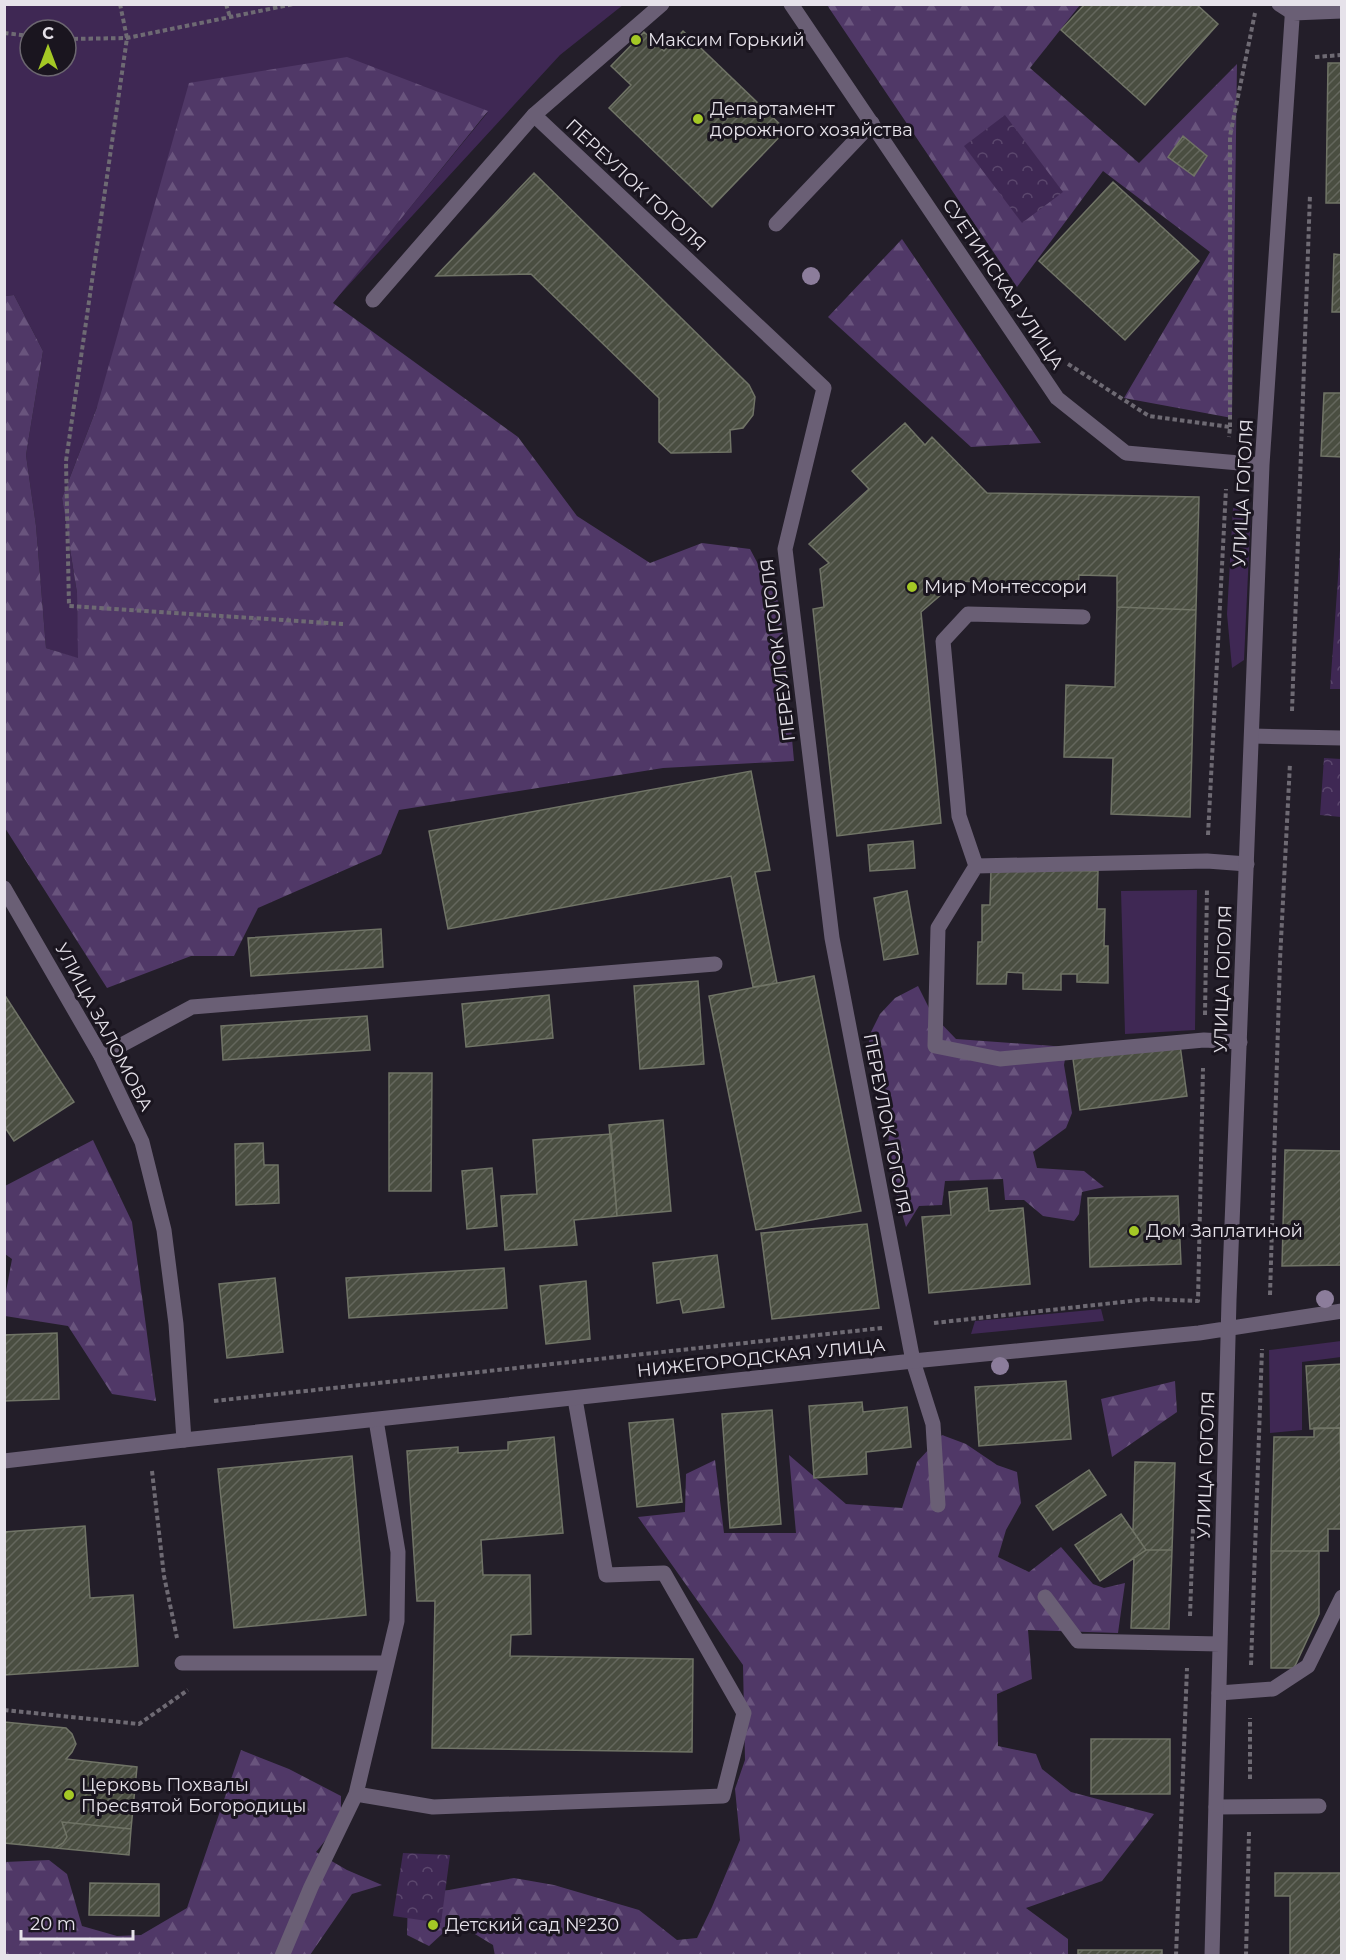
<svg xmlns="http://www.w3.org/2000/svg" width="1346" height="1960" viewBox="0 0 1346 1960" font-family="Montserrat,sans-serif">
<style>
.grass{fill:#3f2854;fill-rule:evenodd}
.forest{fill:url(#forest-firs)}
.park{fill:url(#park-crowns)}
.building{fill:url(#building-hatch);stroke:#707466;stroke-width:1.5}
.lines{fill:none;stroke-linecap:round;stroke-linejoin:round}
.path{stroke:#6e6a73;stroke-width:4;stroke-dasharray:4.5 3;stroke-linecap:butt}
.lane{stroke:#6a5f75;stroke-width:15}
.street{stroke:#6a5f75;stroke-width:15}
.tree{fill:#8c7d9b}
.poi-dot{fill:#a4c825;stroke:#1a151f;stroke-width:2}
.labels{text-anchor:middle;stroke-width:6;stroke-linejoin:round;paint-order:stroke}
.poi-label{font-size:18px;fill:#e6e2ea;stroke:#1a151f;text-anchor:start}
.street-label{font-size:18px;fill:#e6e2ea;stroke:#1a151f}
</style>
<defs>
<pattern id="forest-firs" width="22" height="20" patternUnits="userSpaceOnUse" patternTransform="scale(1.5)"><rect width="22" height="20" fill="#503867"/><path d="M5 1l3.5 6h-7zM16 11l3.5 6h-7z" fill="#69547d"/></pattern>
<pattern id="park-crowns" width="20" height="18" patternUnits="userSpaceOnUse" patternTransform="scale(1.5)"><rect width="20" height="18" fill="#3f2854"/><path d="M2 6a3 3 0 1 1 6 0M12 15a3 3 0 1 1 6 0" fill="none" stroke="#5b476d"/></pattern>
<pattern id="building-hatch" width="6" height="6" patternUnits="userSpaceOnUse" patternTransform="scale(1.5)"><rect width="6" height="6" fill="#4a4e41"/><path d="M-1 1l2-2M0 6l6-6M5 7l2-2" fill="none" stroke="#64675d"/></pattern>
</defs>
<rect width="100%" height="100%" fill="#231e29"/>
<path class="grass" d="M4 5H623L560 55 333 302 488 112 97 407 62 498 77 593 79 659 46 648 36 526 26 455 43 351 14 295 5 296ZM30 30H66V66H30Z
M1233 508 1251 510 1244 660 1232 668 1227 614Z
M1197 890 1195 1030 1125 1034 1121 891Z
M1101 1309 1104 1321 971 1334 975 1321Z
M1341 1341V1357L1302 1362V1430L1270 1433 1269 1350Z"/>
<path class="forest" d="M827 5H1080L1030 68 1139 163 1237 64 1232 418 1124 398 1210 252 1103 171 1017 287Z
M347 57 488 111 333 303 518 437 577 516 650 563 702 543 750 549 780 605 794 761 663 768 399 810 381 854 258 908 234 956H191L107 988 5 828V296L14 295 43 351 26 455 36 526 46 648 78 658 77 593 62 498 97 407 189 83Z
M902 239 1041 443 971 447 828 317Z
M918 986 932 1014 956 1039 1067 1047 1064 1065 1072 1113 1066 1128 1033 1152 1037 1168 1084 1171 1104 1187 1082 1192 1079 1214 1074 1221 1043 1216 1024 1200H1005L1003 1179 945 1181 942 1205 919 1206 906 1227 896 1193 888 1145 892 1102 867 1059 870 1034 880 1014 895 998Z
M93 1140 132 1222 156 1401 112 1394 68 1326 5 1316V1297L12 1259 5 1254V1186Z
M1175 1381 1177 1412 1112 1457 1101 1399Z
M942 1435 966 1444 997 1465 1017 1472 1021 1503 1006 1530 998 1557 1029 1572 1061 1547 1093 1584 1104 1588 1125 1583 1118 1633 1028 1630 1032 1679 997 1694 998 1746 1036 1754 1042 1769 1071 1792 1154 1814 1102 1881 1026 1908 1068 1939V1955L495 1956 493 1945 455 1922 429 1946 407 1935 408 1894 449 1890 514 1878 554 1885 639 1910 677 1940 697 1938 712 1907 740 1840 735 1789 745 1760 743 1665 638 1517 685 1512 686 1474 715 1460 724 1533H796L789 1455 846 1504 902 1508 917 1462Z
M241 1750 289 1769 341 1796V1821L316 1852 347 1870 382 1885 352 1894 310 1955 5 1956V1862L49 1860 67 1874 82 1926 117 1936 141 1935 187 1908Z"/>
<path class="park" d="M1005 115 1063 192 1022 223 964 146Z
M1340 550H1342L1341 689H1330Z
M1324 758 1341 759V817L1320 815Z
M403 1853 450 1855 441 1923 393 1916Z"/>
<path class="building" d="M1085 4H1196L1218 24 1145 105 1061 30Z
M683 31 786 130 712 207 609 108 631 85 611 66 644 32 664 51Z
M1328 63H1342V203H1326Z
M1183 136 1207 156 1194 176 1168 157Z
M534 173 749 385 755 397 753 415 743 428 730 430 731 452 671 453 659 442V398L531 274 436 276Z
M1113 182 1199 261 1125 340 1039 261Z
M1334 254 1342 255V312H1332Z
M1324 393H1342V457L1321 456Z
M905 423 925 445 932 437 987 493 1199 497 1196 610 1117 607V576L1079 575 1078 586 957 581 921 612 941 823 837 836 813 609 824 607 820 569 829 563 809 544 869 489 852 471Z
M1117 607 1196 610 1190 817 1111 814 1113 758 1064 757 1066 685 1115 687Z
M751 771 770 870 755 872 777 983 753 987 731 876 448 929 429 831Z
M913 841 915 868 870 871 868 845Z
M991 869 1098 871 1097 909H1105L1104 946H1108V983L1077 982V974H1061V990L1023 989V973L1007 972 1006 984H977L978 942H982V905H990Z
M907 891 918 954 884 960 874 898Z
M381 929 383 967 251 976 248 938Z
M814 976 861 1211 756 1230 709 996Z
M698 981 704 1064 640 1069 634 986Z
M4 994 74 1102 14 1141 4 1126Z
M549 995 553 1038 466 1047 462 1004Z
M367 1016 370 1050 223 1060 221 1026Z
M1180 1045 1187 1096 1080 1110 1073 1059Z
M389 1073H432L431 1191H389Z
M663 1120 671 1211 617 1216 609 1125Z
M611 1134 617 1216 574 1220 577 1245 505 1250 501 1196 537 1194 533 1140Z
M263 1143 264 1165H278L279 1203 236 1205 235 1144Z
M1285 1150 1342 1151V1265L1282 1266Z
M492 1168 497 1226 467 1229 462 1171Z
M987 1188 989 1211 1023 1208 1030 1284 929 1293 922 1217 951 1215 949 1192Z
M1178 1196 1181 1264 1090 1267 1088 1198Z
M867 1224 879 1308 772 1319 761 1233Z
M717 1255 724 1307 683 1313 680 1299 657 1303 653 1263Z
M504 1268 507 1308 349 1318 346 1278Z
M275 1278 283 1352 227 1358 219 1284Z
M586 1281 590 1339 546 1344 540 1286Z
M57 1333 59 1399 4 1401V1335Z
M1342 1364V1443H1340V1428L1310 1429 1306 1366Z
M1066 1381 1071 1439 979 1446 975 1387Z
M862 1402 863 1412 907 1407 911 1447 866 1452 867 1474 814 1478 809 1406Z
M772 1410 781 1524 730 1528 722 1414Z
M673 1419 682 1502 637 1507 629 1423Z
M1314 1428H1340L1342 1529H1328V1551H1271L1274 1437H1314Z
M554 1437 563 1533 481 1540 483 1575H530L531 1634 511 1635 510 1656 693 1659 692 1752 432 1748 435 1601H417L407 1451 458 1447V1453L508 1450V1442Z
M352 1456 366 1615 234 1628 218 1469Z
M1135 1462 1175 1463 1172 1550H1146L1133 1531Z
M1089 1470 1106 1495 1053 1530 1036 1506Z
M1121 1514 1146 1550 1100 1581 1075 1545Z
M85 1526 90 1598 133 1595 138 1666 4 1675V1532Z
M1146 1550H1172L1169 1629 1131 1628 1134 1558Z
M1271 1551H1319V1614L1294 1668H1271Z
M4 1722 66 1728 72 1734 76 1744 72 1752 66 1759 137 1767 131 1829 62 1822 67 1837 63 1843 55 1848 4 1843Z
M1091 1739H1170V1794H1091Z
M62 1822 131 1829 129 1855 55 1848 63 1843 67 1837Z
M1275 1873H1342V1956H1290V1896H1275Z
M90 1883 159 1884V1916L89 1915Z
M1078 1950H1162V1956H1078Z"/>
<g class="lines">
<path class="path" d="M120 4 127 38 66 461 69 606 343 624
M226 4 230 17
M4 33 30 36
M66 39 127 38 294 4
M1315 57 1342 55
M1068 364 1149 416 1230 427 1229 437
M1230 427V136L1255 13
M1292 711 1310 194
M1208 835 1226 489
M1205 1015 1207 888
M1270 1295 1280 960 1290 763
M934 1323 1149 1299 1198 1301 1203 1068
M214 1401 882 1328
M152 1471 164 1576 177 1638
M1190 1616 1193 1528
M1251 1665 1262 1349
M4 1710 139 1724 188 1690
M1250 1779V1718
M1176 1956 1187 1668
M1246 1956 1249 1832"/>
<path class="lane" d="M1279 4 1293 13
M776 224 872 123
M373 300 534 115
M1083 617 968 614 943 641 959 816 976 866 1207 861 1247 864
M1252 736 1342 738
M976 866 938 928 935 1046 1000 1059 1204 1040 1240 1042
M101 1056 192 1007 715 964
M913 1361 933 1424 938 1505
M376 1420 398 1552 397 1621 356 1794 433 1807 723 1796 744 1713 664 1573 606 1575 575 1399
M4 1461 184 1440
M182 1663H387
M1219 1693 1273 1689 1308 1666 1342 1597
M1216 1807 1319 1806
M282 1956 311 1887 356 1794"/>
<path class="street" d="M662 4 534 115 824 388 785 549 832 938 913 1361
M791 4 1057 398 1126 453 1262 465
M1293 13 1342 11
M4 888 101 1056 142 1142 164 1230 176 1324 184 1440 913 1361 1199 1333 1342 1311
M1045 1597 1078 1641 1220 1644
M1212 1956 1229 1300 1262 465 1293 4"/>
</g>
<g class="tree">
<circle cx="811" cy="276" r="9"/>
<circle cx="1325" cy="1299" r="9"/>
<circle cx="1000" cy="1366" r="9"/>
</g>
<g class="poi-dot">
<circle cx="636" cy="40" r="6"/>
<circle cx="698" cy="119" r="6"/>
<circle cx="912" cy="587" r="6"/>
<circle cx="1134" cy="1231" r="6"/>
<circle cx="69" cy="1795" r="6"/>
<circle cx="433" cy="1925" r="6"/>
</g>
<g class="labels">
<g class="poi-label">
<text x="648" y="46">Максим Горький</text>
<text x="710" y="115">Департамент<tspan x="710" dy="21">дорожного хозяйства</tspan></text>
<text x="924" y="593">Мир Монтессори</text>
<text x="1146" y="1237">Дом Заплатиной</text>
<text x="81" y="1791">Церковь Похвалы<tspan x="81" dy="21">Пресвятой Богородицы</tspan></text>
<text x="445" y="1931">Детский сад №230</text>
</g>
<g class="street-label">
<text transform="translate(636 185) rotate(43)" y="6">ПЕРЕУЛОК ГОГОЛЯ</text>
<text transform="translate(1003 284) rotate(56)" y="6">СУЕТИНСКАЯ УЛИЦА</text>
<text transform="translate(1243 493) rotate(-87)" y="6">УЛИЦА ГОГОЛЯ</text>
<text transform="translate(778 650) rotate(-97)" y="6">ПЕРЕУЛОК ГОГОЛЯ</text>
<text transform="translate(1223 979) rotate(-88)" y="6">УЛИЦА ГОГОЛЯ</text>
<text transform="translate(104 1027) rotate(62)" y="6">УЛИЦА ЗАЛОМОВА</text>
<text transform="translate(887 1124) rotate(79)" y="6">ПЕРЕУЛОК ГОГОЛЯ</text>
<text transform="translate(761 1358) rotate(-6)" y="6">НИЖЕГОРОДСКАЯ УЛИЦА</text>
<text transform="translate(1206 1465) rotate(-88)" y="6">УЛИЦА ГОГОЛЯ</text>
</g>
</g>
<rect width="1346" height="1960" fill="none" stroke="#e6e2ea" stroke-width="12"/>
<g transform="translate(48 48)"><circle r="28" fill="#1a151f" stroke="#6c6770" stroke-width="1.5"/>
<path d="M0-4.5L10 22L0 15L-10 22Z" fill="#a4c825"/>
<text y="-9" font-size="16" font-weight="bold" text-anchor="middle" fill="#e6e2ea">С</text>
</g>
<path d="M21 1930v9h112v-9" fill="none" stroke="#e6e2ea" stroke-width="3"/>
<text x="30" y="1930" font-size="18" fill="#e6e2ea" stroke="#1a151f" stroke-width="4.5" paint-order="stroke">20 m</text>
</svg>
